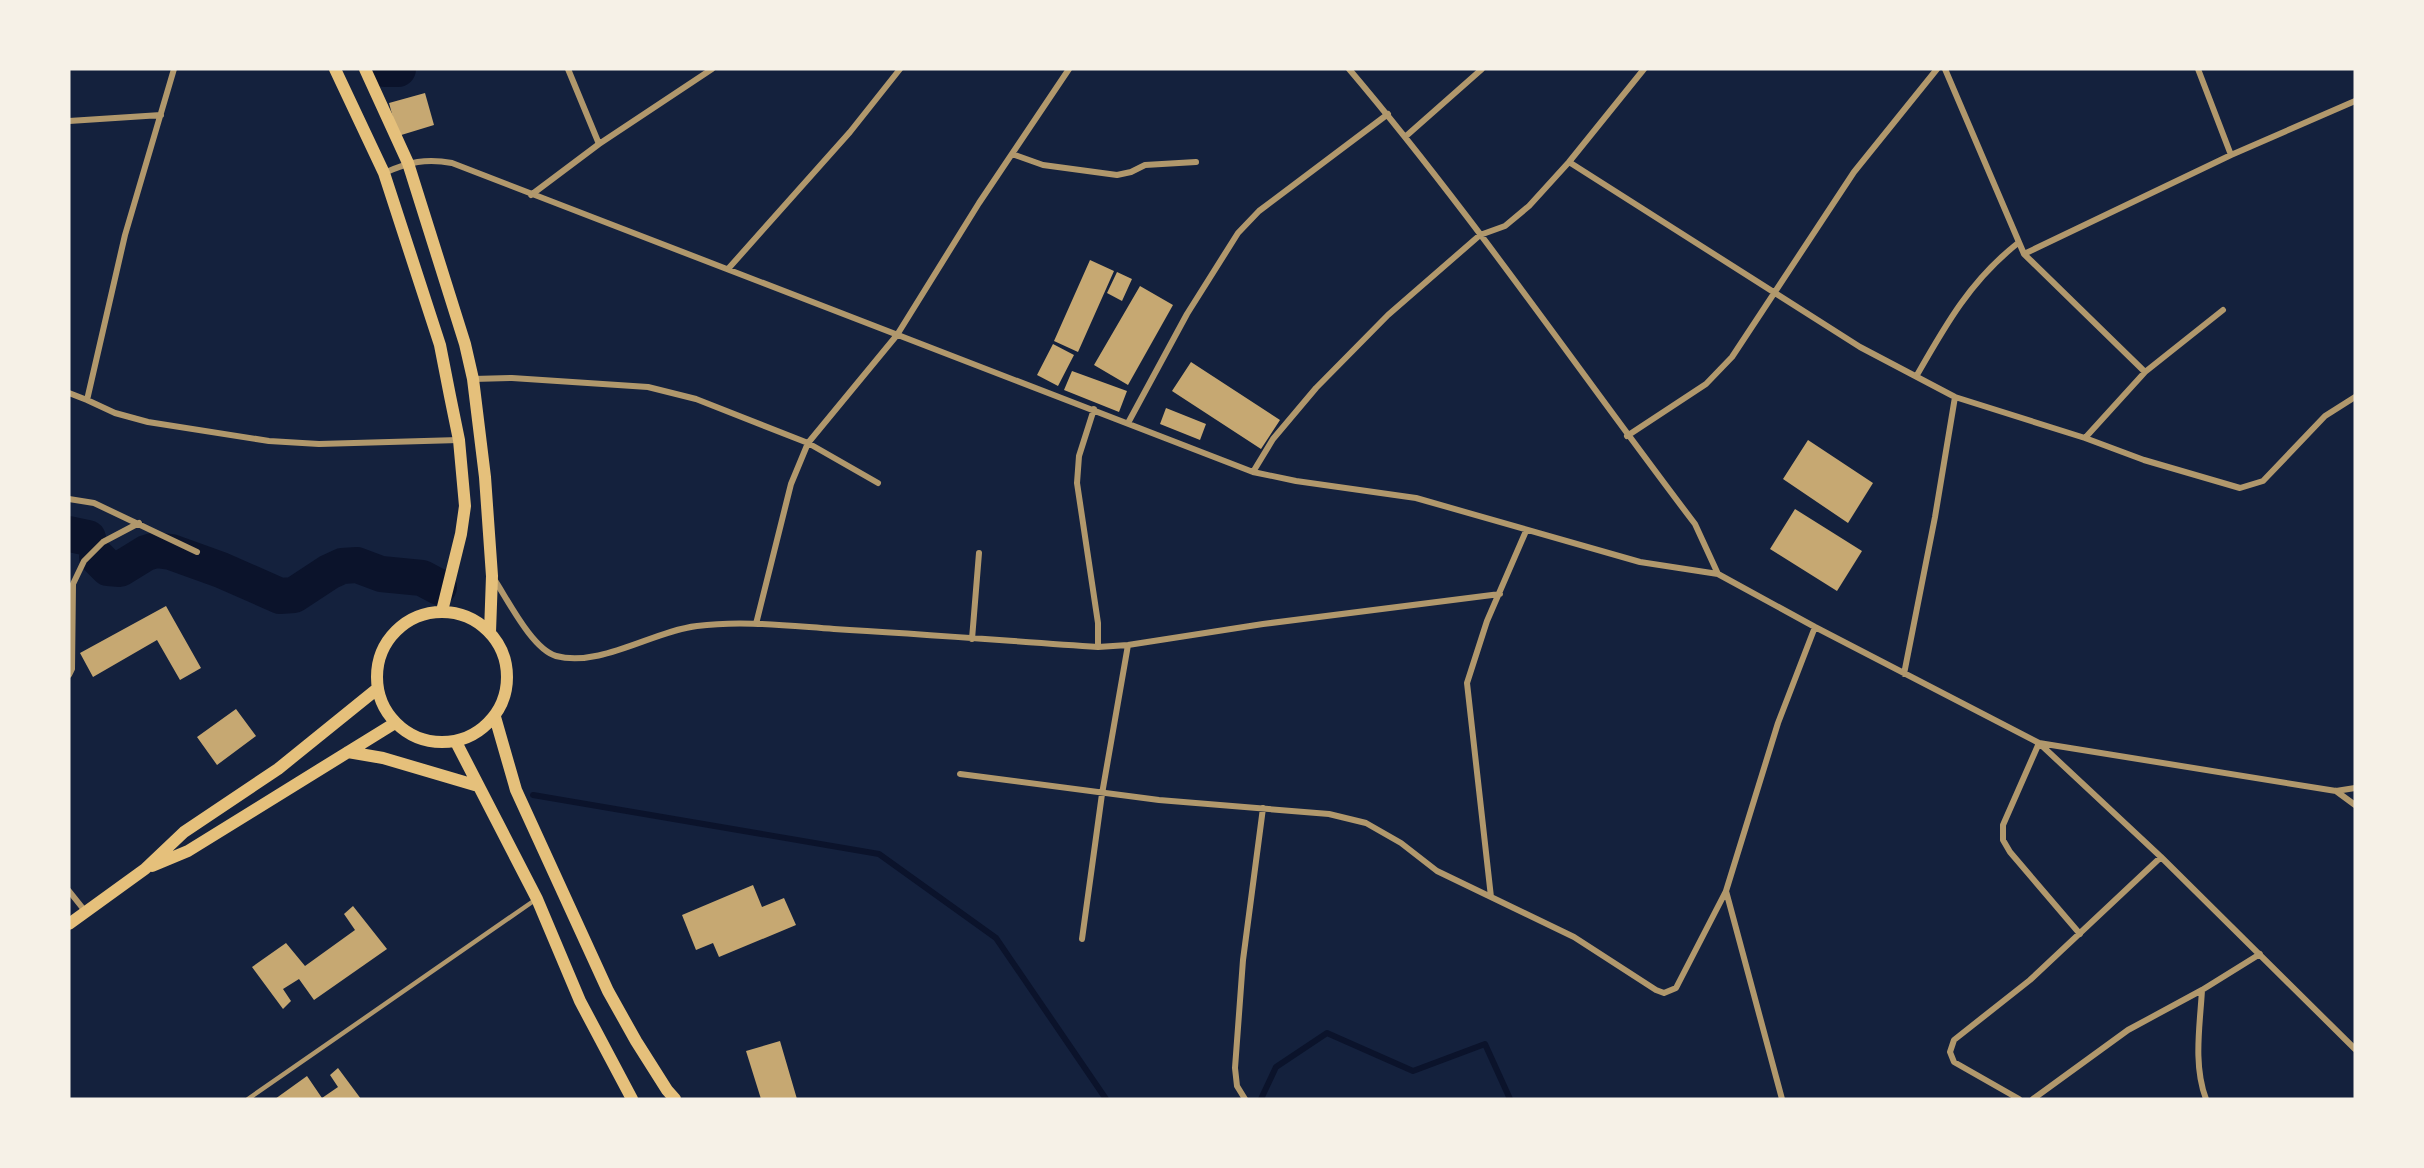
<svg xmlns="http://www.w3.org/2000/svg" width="2424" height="1168" viewBox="0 0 2424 1168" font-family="Manrope,sans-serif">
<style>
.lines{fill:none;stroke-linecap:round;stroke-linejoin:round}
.stream{stroke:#0b132b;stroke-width:6}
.river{stroke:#0b132b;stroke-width:36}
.building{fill:#c6a872}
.service{stroke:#b1986c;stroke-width:4.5}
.minor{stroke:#b1986c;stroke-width:6}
.secondary{stroke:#e5c07b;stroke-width:12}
</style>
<rect width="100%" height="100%" fill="#14213d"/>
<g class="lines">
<path class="stream" d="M533 795 879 854 996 938 1106 1099
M1261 1099 1276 1067 1327 1033 1413 1071 1485 1044 1510 1099"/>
<path class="river" d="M385 69H398
M69 534 88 538
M97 557 108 568 120 569 146 553 156 550 171 552 221 570 280 596 294 595 329 572 342 566 357 565 381 574 422 578 439 587"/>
</g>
<path class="building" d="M425 93 434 125 398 136 389 103Z
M1090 260 1114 271 1078 352 1054 341Z
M1117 272 1132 279 1122 301 1107 293Z
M1140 286 1173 305 1128 385 1094 365Z
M1053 344 1074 355 1058 386 1037 375Z
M1191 362 1280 420 1261 449 1172 391Z
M1072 371 1127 391 1119 412 1064 390Z
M1166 408 1206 424 1200 440 1160 424Z
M1808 440 1873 483 1848 523 1783 479Z
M1795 509 1862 551 1837 591 1770 549Z
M166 606 201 668 180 680 157 640 93 677 80 653Z
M236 709 256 736 217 765 197 737Z
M753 885 762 907 784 898 796 925 719 957 713 943 696 950 682 915Z
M353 906 387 949 314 1000 299 979 283 989 291 1001 283 1009 252 967 286 943 305 966 355 930 344 914Z
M780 1041 797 1099H761L746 1051Z
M338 1068 361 1099H275L307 1076 322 1098 338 1087 330 1075Z"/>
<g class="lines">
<path class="service" d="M248 1099 535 900"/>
<path class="minor" d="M568 69 599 144 712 69
M1349 69C1472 214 1580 373 1695 524L1718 574 1815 627 2039 743 2161 857 2355 1049
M1945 69 2024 254 2145 372
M2198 69 2231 155
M69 121 161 115
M1405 137 1482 69
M1012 154 1043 165 1117 175 1131 172 1145 165 1196 162
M1569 162 1860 347 1955 397 2085 438 2145 372 2223 310
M384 173C409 162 426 158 452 163L1253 472 1296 481 1416 498 1640 562 1718 574
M531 195 599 144
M2024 254 2231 155 2355 101
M728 269 850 132 900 69
M1917 375C1946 324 1971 280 2018 243
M473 379 512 378 648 387 696 399 808 443 878 483
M69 393 87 400 125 235 174 69
M87 400 115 413 148 422 269 441 319 444 459 440
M1094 409 1079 456 1077 483 1098 623V647
M1128 423 1187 314 1238 233 1259 211 1388 114
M1627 436 1706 384 1732 357 1854 172 1937 69
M2085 438 2144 460 2240 488 2263 481 2325 416 2355 397
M1253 472 1273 439 1316 388 1388 315 1480 235 1505 226 1529 206 1569 162 1644 69
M69 499 94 503 197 552
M494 579C508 600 532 649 556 656 600 668 653 631 697 626 742 620 790 626 834 629 922 634 1010 641 1098 647L1128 645 1263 624 1500 594
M756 624 791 484 808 443 897 335 979 203 1069 69
M972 639 979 553
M1904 674 1935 517 1955 397
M69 675 72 669 73 584 84 561 103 542 139 523
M960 774 1159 800 1329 814 1366 823 1401 843 1437 871 1574 937 1656 990 1664 993 1676 988 1726 891
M2336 791 2355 805
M69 891 85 911
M1491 897 1467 683 1487 621 1526 531
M2080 934 2010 852 2003 840V825L2039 743 2336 791 2355 788
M1082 939 1102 794 1128 645
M2202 990C2200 1025 2193 1065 2206 1099
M1245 1099 1237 1086 1235 1068 1243 960 1263 808
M1782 1099 1726 891 1778 723 1815 627
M2019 1099 1954 1062 1950 1052 1954 1040 2030 980 2161 857
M2033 1099 2128 1030 2202 990 2260 954"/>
<path class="secondary" d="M335 69 384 173 440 345 450 396 459 440 465 506 461 534 442 611
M365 69 408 163 465 344 473 379 485 477 492 576 490 632
M377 677a65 65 0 1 1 130 0a65 65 0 1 1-130 0Z
M495 717 516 790 608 991 636 1041 667 1090 675 1099
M456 742 537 899 580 1001 632 1099
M348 752 383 758 478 786
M152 866 188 851 395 723
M69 924 145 869 184 832 278 769 377 689"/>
</g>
<rect width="2424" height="1168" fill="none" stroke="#f6f1e7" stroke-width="141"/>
</svg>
